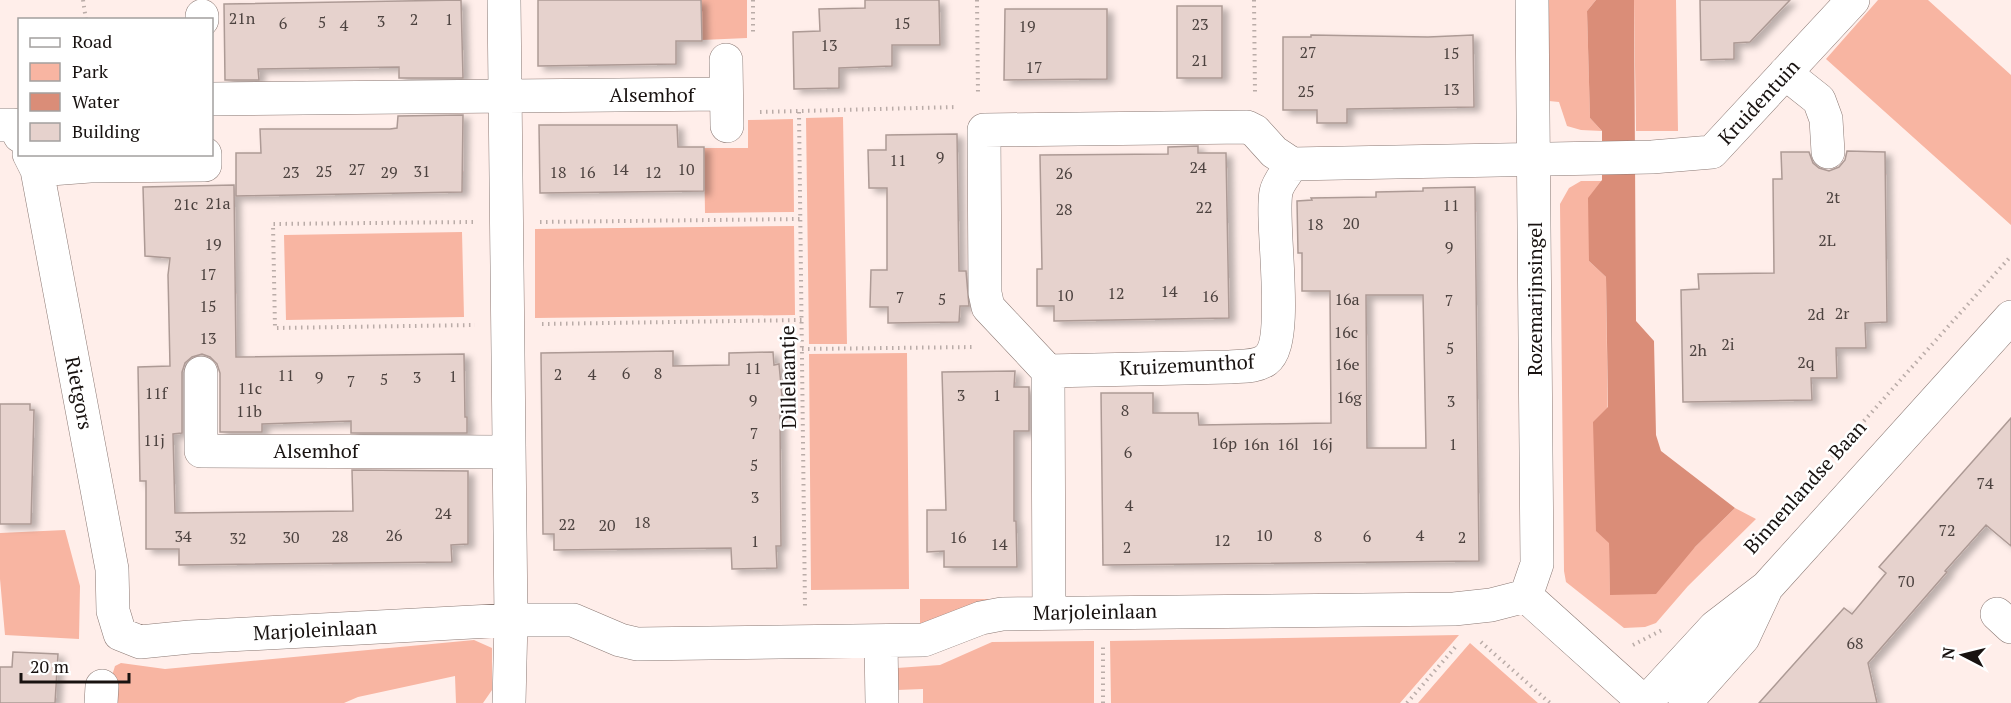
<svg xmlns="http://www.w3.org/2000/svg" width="2011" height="703" viewBox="0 0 2011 703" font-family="'PT Serif',serif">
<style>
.green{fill:#f8b5a2}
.water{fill:#da8d78}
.building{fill:#e6d2cd;stroke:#ad9a95;stroke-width:1.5;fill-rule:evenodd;filter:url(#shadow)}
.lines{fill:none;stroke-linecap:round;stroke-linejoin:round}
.minor-casing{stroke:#8b7974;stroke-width:34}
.path{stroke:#baaca8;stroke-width:4;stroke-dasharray:1.5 4.5;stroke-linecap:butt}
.minor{stroke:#fff;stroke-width:33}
.labels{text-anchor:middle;stroke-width:5;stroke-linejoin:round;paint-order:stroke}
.number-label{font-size:16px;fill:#4c423f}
.street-label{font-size:20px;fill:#181210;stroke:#fff}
</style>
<defs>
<filter id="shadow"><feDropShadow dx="6" dy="4" stdDeviation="3" flood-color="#0004"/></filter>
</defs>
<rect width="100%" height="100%" fill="#ffeeea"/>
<path class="green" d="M701 0H747V38L702 40Z
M1548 0H1596L1587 11 1590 118 1602 131 1581 130 1567 126 1559 102 1549 101Z
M1634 0H1676L1678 131H1636Z
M1878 0H1928L2011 75V225L1826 59Z
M843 117 847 344H809L806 118Z
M793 119 794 212 705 213 704 148H748V120Z
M1581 181H1602L1589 261 1606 277 1610 595 1695 547 1735 508 1756 519 1688 586 1656 623 1645 627 1624 628 1566 582 1564 571 1560 204 1569 188Z
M794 226 795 315 535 318V229Z
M462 232 464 317 286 320 284 235Z
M907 353 909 589 811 590 809 354Z
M65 530 80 586 79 639 5 635 0 579V533Z
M920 599H991L978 602 920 624Z
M1459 635 1400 703H1111L1110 641Z
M474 640 492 648V690L483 703H456L455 676 358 697 344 703H117L110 682 115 666 121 663 165 669Z
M1094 641V703H923V689L897 690V668L940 665 992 642Z
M1470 643 1538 703H1418Z"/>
<path class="water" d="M1596 0H1634L1636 321 1654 341 1656 435 1661 451 1735 508 1695 547 1656 594 1610 595 1609 543 1596 531 1593 422 1608 407 1606 277 1589 261 1588 198 1602 180V131L1590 118 1587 11Z"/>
<path class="building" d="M461 0 463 78H399V67L258 69 259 80H225L224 4Z
M538 0H701L702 41H676V64L538 66Z
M865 0H939L940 45H892V66L839 68V88L794 89 793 32 820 31 819 9 865 8Z
M1700 0H1790L1750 42 1734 43V59L1701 60Z
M1177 6H1222V78H1177Z
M1005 9H1107V79L1004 80Z
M1311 35 1428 37 1473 35 1474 107 1347 109V123H1317V110H1283V37H1311Z
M463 115 462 192 236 196V153H261L260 129H390L397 128 398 116Z
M539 125H677L678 147H704V191L540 193Z
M957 134 959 271H966L969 306H960L959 322 888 323V307H870L871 270H887V188H869L868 150H886V135Z
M1198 146V153H1226L1229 318 1054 321V306H1037V269H1042L1040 155 1168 154V147Z
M1847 151 1885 152 1887 322 1865 323 1866 348H1836L1837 378H1811L1812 400 1683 402 1681 290 1699 289 1698 274 1774 273 1773 179H1782L1781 152H1809L1813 163 1819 168 1829 171 1839 167 1845 160Z
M234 185 236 357 464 354 465 417H467V433H351V421L262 424V432H220V373L217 364 210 357 202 354 192 357 185 363 182 372V433L173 434 175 513 353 511 352 470 468 471V544L451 545 452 562 179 565V549H146V481H140L138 367 170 366 168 275 170 258 145 256 143 187Z
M1475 187 1479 561 1103 565 1101 393H1153V413H1198L1199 425 1331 423 1330 291H1302V253H1298L1297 201 1312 200 1311 198 1376 197V192L1423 191V188ZM1366 295H1423L1426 448H1367Z
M673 351V366L729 365V353L773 352 774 365 779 364 782 396 780 416 781 546H776L777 568 732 569 731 548 554 550V534H543L541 353Z
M1015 371 1014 387H1029V431H1014V521H1016L1017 567H944V551L927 552V510H946L942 372Z
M0 404H30V410H34L31 524H0Z
M2011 418V546L1986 525 1945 571 1947 572 1868 663 1877 703H1759L1844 608 1852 614 1886 573 1879 567Z
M13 652 58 654 55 703H0V667H12Z"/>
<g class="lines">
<g class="minor-casing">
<path id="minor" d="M504 0 511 620 509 703
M202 16V20
M726 60 727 126
M1785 73 1819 100 1826 119 1828 152
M212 99 726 94
M0 125H14L20 136
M29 154 37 170 112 569 113 611 120 634 140 642 190 637 511 620H573L620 640 637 644 924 640 981 618 1002 614 1454 609 1491 605 1526 596
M37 170 90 166 205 165V154
M1048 371 1230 367C1241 366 1257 367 1266 360 1291 342 1270 224 1276 192 1278 182 1287 173 1292 164
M201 373V451L509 452
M1526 596 1537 564 1532 0
M1526 596 1645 703
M1049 613 1048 371 988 307 985 293 984 130 1247 127 1255 131 1274 152 1292 164 1652 157 1712 152 1853 0
M1997 614 2011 627
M881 642 882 703
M101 703 102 686
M1645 703 1715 627 1767 587 2011 317
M1685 703 1743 638 1765 591"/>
</g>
<path class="path" d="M83 0 86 20
M753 0V36
M977 0 978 95
M1254 0 1255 94
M760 112 957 107
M799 112 805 608
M473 222 273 224 275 328 475 325
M540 222 800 219
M542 324 802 320
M802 349 976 347
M1764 533 2011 256
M1481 642 1550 703
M1633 645 1664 629
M1103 703V646
M1407 703 1458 644"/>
<use href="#minor" class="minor"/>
</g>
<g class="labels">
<g class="number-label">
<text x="242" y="24">21n</text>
<text x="414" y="25">2</text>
<text x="449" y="25">1</text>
<text x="381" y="27">3</text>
<text x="322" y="28">5</text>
<text x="283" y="29">6</text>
<text x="902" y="29">15</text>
<text x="1200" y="30">23</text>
<text x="344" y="31">4</text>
<text x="1027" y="32">19</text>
<text x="829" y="51">13</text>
<text x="1308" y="58">27</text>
<text x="1451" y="59">15</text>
<text x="1200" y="66">21</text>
<text x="1034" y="73">17</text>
<text x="1451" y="95">13</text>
<text x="1306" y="97">25</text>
<text x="940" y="163">9</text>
<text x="898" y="166">11</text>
<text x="1198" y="173">24</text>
<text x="357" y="175">27</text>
<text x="620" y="175">14</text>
<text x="686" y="175">10</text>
<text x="324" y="177">25</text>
<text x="422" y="177">31</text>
<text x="291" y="178">23</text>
<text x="389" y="178">29</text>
<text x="558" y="178">18</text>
<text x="587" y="178">16</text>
<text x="653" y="178">12</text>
<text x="1064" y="179">26</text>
<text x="1833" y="203">2t</text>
<text x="218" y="209">21a</text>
<text x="186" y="210">21c</text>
<text x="1451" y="211">11</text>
<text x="1204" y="213">22</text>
<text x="1064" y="215">28</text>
<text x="1351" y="229">20</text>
<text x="1315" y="230">18</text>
<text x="1827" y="246">2L</text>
<text x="213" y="250">19</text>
<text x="1449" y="253">9</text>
<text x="208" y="280">17</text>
<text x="1169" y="297">14</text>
<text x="1116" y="299">12</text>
<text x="1065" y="301">10</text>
<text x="1210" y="302">16</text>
<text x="900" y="303">7</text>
<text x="942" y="305">5</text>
<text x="1347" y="305">16a</text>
<text x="1449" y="306">7</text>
<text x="208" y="312">15</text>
<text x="1842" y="319">2r</text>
<text x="1816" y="320">2d</text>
<text x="1346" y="338">16c</text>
<text x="208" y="344">13</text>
<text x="1728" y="350">2i</text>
<text x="1450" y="354">5</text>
<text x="1698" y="356">2h</text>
<text x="1806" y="368">2q</text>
<text x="1347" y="370">16e</text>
<text x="753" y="374">11</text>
<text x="626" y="379">6</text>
<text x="658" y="379">8</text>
<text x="558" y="380">2</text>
<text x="592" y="380">4</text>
<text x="286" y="381">11</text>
<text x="453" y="382">1</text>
<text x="319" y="383">9</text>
<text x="417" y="383">3</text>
<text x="384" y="385">5</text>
<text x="351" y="387">7</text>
<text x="250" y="394">11c</text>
<text x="156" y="399">11f</text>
<text x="961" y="401">3</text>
<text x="997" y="401">1</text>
<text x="1349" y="403">16g</text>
<text x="753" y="406">9</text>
<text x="1451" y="407">3</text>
<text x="1125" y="416">8</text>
<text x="249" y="417">11b</text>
<text x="754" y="439">7</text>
<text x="154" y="446">11j</text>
<text x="1224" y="449">16p</text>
<text x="1256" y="450">16n</text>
<text x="1288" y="450">16l</text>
<text x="1322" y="450">16j</text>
<text x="1453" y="450">1</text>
<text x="1128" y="458">6</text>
<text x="754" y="471">5</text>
<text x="1985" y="489">74</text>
<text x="755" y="503">3</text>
<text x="1129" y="511">4</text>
<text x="443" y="519">24</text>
<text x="642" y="528">18</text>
<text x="567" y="530">22</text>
<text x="607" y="531">20</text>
<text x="1947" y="536">72</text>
<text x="394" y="541">26</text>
<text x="1264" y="541">10</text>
<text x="1420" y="541">4</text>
<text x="183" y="542">34</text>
<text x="340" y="542">28</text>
<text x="1318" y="542">8</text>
<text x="1367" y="542">6</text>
<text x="291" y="543">30</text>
<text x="958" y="543">16</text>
<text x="1462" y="543">2</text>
<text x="238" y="544">32</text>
<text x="1222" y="546">12</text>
<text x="755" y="547">1</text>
<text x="999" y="550">14</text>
<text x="1127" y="553">2</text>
<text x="1906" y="587">70</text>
<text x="1855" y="649">68</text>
</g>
<g class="street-label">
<text x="652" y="102">Alsemhof</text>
<text transform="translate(1759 102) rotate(-47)" y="7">Kruidentuin</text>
<text transform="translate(1535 299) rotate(-90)" y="7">Rozemarijnsingel</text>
<text transform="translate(1187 365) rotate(-3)" y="7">Kruizemunthof</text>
<text transform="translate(788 377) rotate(-91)" y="7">Dillelaantje</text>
<text transform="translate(79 393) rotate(79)" y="7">Rietgors</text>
<text x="316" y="458">Alsemhof</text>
<text transform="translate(1805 487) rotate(-48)" y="7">Binnenlandse Baan</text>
<text transform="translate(1095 612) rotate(-1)" y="7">Marjoleinlaan</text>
<text transform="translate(315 630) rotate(-3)" y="7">Marjoleinlaan</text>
</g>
</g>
<rect x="18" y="18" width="195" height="138" fill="#ffffff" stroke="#a3a09f" stroke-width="1.5"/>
<rect x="30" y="38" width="30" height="9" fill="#ffffff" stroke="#a3a09f" stroke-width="1.5"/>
<text x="72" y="48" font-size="18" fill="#181210">Road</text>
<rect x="30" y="63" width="30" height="18" fill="#f8b5a2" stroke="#a3a09f" stroke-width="1.5"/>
<text x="72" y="78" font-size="18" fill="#181210">Park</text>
<rect x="30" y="93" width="30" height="18" fill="#da8d78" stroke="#a3a09f" stroke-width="1.5"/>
<text x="72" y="108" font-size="18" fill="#181210">Water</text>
<rect x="30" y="123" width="30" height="18" fill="#e6d2cd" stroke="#a3a09f" stroke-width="1.5"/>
<text x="72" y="138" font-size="18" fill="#181210">Building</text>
<g transform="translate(1963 655) rotate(277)" stroke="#ffffff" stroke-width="4.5" paint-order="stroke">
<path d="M0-4.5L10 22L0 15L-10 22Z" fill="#181210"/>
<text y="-9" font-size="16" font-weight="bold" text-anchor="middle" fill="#181210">N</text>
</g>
<path d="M21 673v9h108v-9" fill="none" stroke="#181210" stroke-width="3"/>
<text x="30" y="673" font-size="18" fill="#181210" stroke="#ffffff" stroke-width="4.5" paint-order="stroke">20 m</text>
</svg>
